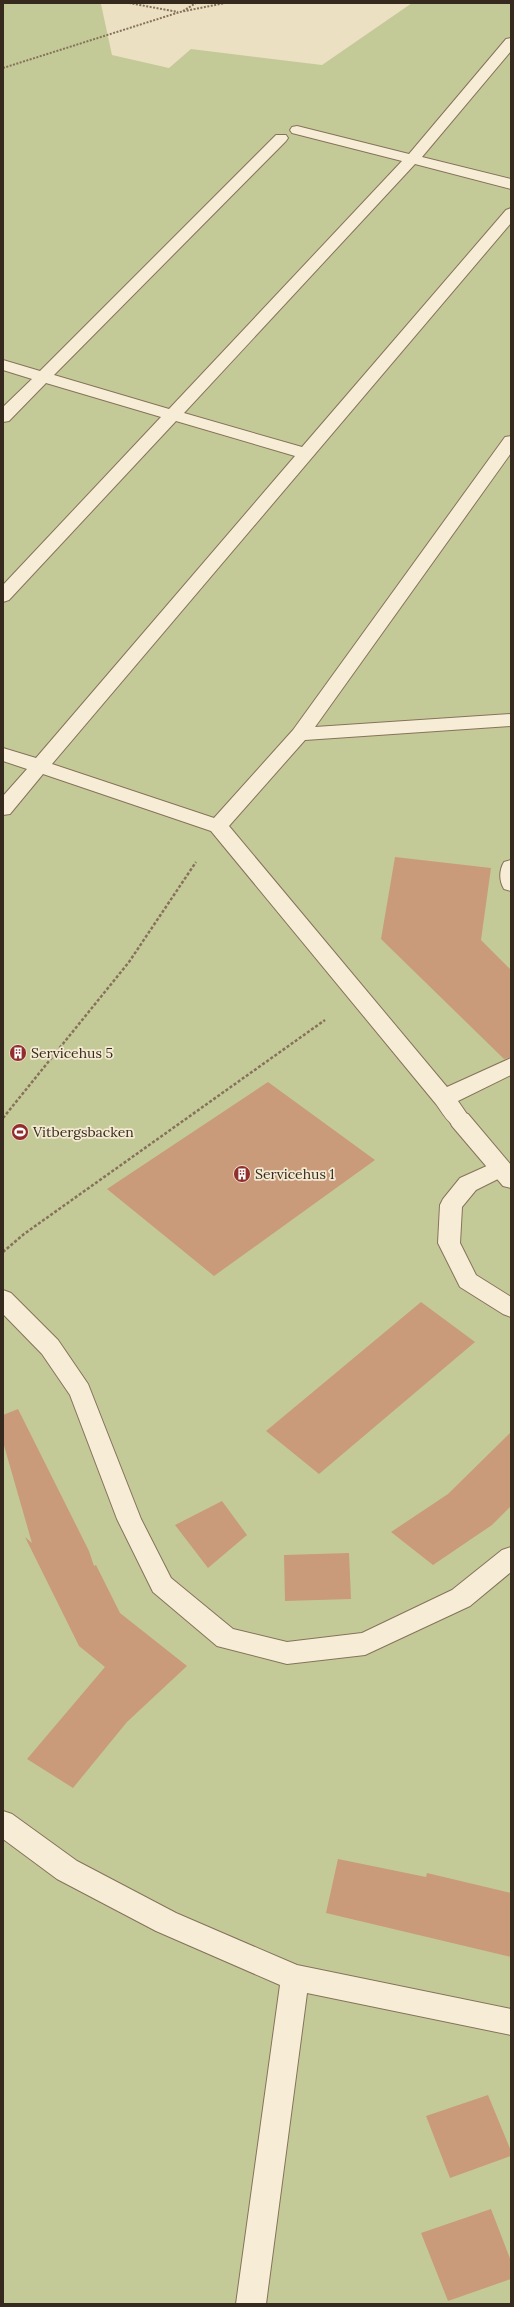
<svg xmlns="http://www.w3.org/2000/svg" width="514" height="2307" viewBox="0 0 514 2307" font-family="Lora,serif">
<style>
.green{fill:#c4ca97}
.building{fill:#c99b7a}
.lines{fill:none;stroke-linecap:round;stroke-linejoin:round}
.service-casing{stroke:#86725b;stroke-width:2}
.minor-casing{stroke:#86725b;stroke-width:2}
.path-far1{stroke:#86725b;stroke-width:2;stroke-dasharray:2 1.5;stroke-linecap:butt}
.path{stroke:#86725b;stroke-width:2.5;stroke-dasharray:3 2;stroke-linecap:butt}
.service{fill:#f7edd6;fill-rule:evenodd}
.minor{fill:#f7edd6;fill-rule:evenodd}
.labels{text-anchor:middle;stroke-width:3.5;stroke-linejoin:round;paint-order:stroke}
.poi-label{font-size:14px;fill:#362a1e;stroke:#f4ead2;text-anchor:start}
</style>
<rect width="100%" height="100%" fill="#ece0c3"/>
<path class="green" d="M3 3H103L101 4 112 55 169 68 191 49 322 65 412 3H511V2304H3Z"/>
<path class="building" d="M395 857 491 868 481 940 511 970V1057L504 1059 381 939Z
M268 1082 375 1160 214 1276 107 1189Z
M421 1302 475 1342 319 1474 266 1431Z
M18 1409 89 1551 94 1566 96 1565 120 1613 187 1666 127 1722 73 1788 27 1759 105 1667 79 1646 25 1537 32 1543 3 1442V1415Z
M511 1432V1506L492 1525 433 1565 391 1532 448 1494Z
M222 1501 247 1535 208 1568 175 1525Z
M349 1553 351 1599 285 1601 284 1555Z
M338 1859 426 1877 427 1873 511 1893V1957L326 1913Z
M488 2095 511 2151V2156L450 2178 426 2116Z
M491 2209 511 2261V2279L448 2301 421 2233Z"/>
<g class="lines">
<g class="service-casing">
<path id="service" d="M511 38V51L422 157 511 179V189L415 164 184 413 302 447 506 210 511 208V223L52 764 214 818 293 730 505 437 511 436V453L315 727 511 714V726L305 740 229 826 447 1087 511 1058V1075L458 1101 471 1120 468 1126C451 1131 445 1116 436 1104L211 831 43 774 10 814 3 815V796L27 769 3 761V748L36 758 295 456 176 421 9 600 3 602V585L161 417 46 383 9 421 3 422V407L32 379 3 370V360L40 371 276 135H286L288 138 286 141 54 375 169 409 402 161 292 133 290 130 292 127 297 126 409 154 506 39Z
M511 860V891L504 889C499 881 499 870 504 862Z
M500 1160 508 1162 511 1168 508 1174 476 1190 462 1207 460 1243 476 1275 511 1297V1317L503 1314 460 1287 438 1243 440 1205 443 1199 460 1178Z
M3 1290 11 1293 58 1340 88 1384 141 1519 171 1578 233 1629 287 1642 362 1633 452 1590 502 1550 511 1547V1572L470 1606 365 1655 287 1664 217 1646 153 1592 117 1519 70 1395 42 1354 3 1314Z
M3 1811 12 1814 77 1861 176 1913 297 1965 511 2009V2035L307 1993 266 2304H236L280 1985 156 1931 57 1879 3 1839Z"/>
</g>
<g class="minor-casing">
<path id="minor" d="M460 1112 468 1114 511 1165V1188L503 1186 452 1126 449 1120 452 1114Z"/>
</g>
<path class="path-far1" d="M129 3 178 12
M183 11 196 3
M3 68 180 12 225 3"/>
<path class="path" d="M3 1118 129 962 196 862
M3 1252 24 1234 325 1020"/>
<use href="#service" class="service"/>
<use href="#minor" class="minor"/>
</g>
<defs>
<g id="building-disc" transform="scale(0.9)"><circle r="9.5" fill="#922d2d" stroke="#f4ead2"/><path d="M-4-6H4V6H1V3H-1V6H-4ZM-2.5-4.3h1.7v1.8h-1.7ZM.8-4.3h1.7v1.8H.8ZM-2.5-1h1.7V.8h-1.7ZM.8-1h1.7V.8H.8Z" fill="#fff"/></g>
<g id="stadium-disc" transform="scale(0.9)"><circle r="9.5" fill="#922d2d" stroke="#f4ead2"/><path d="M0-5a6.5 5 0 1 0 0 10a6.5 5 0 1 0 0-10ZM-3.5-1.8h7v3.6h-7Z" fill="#fff"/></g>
</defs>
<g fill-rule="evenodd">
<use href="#building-disc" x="18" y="1053"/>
<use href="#stadium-disc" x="20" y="1132"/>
<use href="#building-disc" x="242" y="1174"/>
</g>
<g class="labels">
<g class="poi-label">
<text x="31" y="1058">Servicehus 5</text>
<text x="33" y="1137">Vitbergsbacken</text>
<text x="255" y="1179">Servicehus 1</text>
</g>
</g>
<rect width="514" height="2307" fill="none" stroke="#362a1e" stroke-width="8"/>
</svg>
